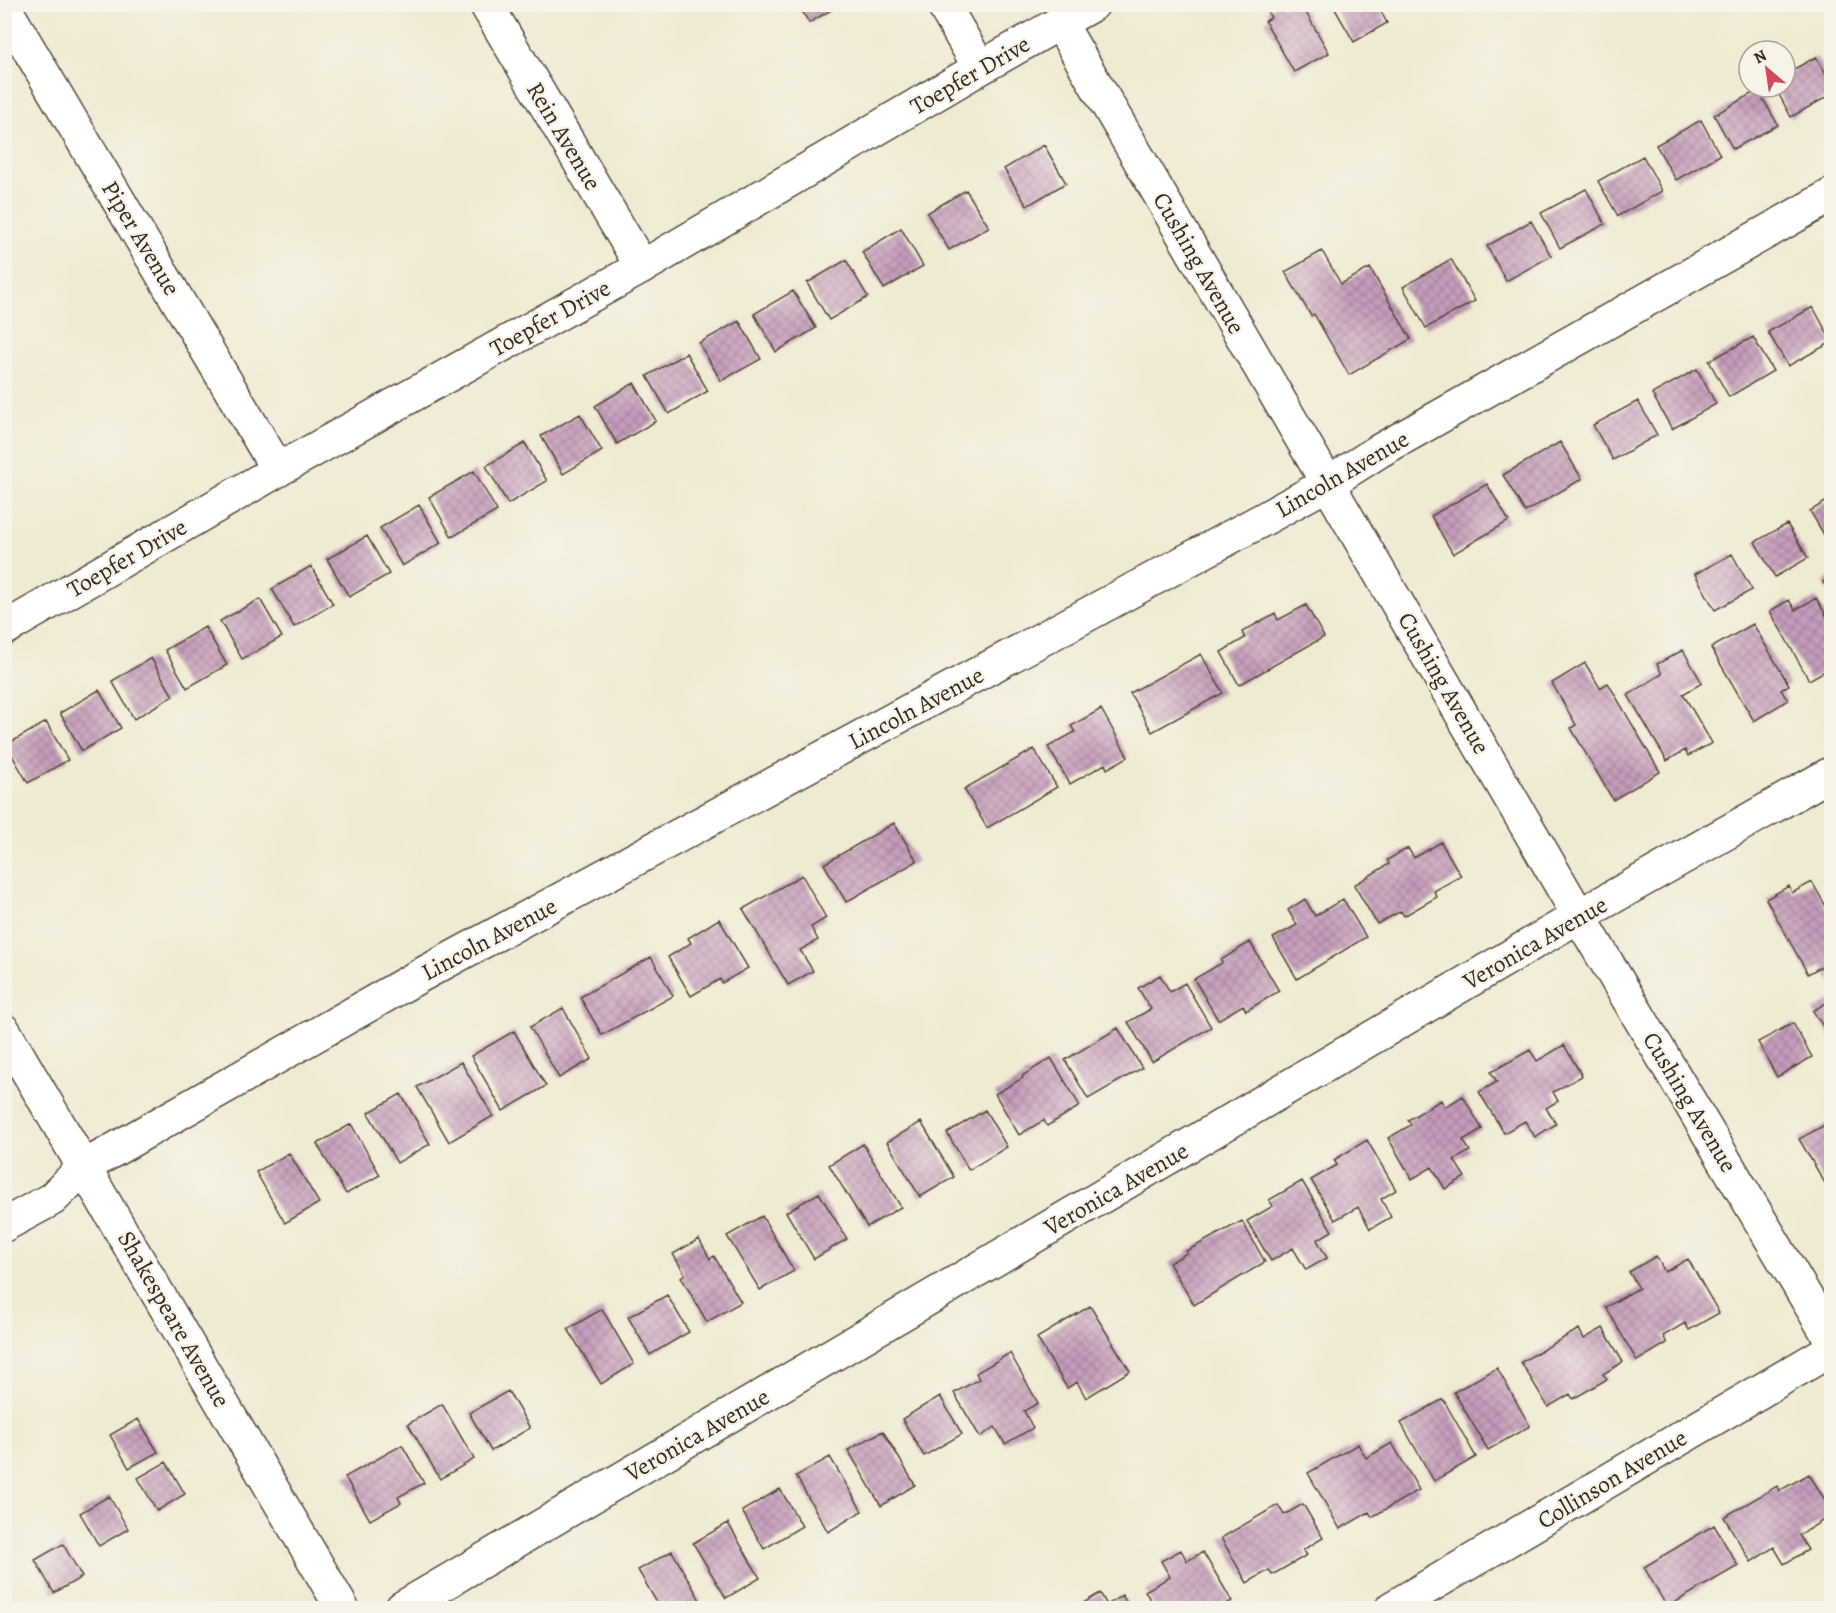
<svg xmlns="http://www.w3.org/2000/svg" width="1836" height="1613" viewBox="0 0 1836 1613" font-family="Alegreya,serif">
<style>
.building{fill:url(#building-cross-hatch)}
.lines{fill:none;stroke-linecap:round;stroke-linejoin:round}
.minor-casing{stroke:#564739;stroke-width:36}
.tertiary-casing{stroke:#564739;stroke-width:36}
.minor{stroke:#fff;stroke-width:33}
.tertiary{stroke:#fff;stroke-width:33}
.labels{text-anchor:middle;stroke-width:4.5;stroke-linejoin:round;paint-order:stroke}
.street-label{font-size:24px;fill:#3b2a1e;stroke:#f7f3e8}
</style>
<defs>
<pattern id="building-cross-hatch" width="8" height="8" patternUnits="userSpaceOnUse" patternTransform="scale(1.5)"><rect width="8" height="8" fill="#c59dbc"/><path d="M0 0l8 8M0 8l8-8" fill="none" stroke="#a18098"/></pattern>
</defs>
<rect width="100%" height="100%" fill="#f7f3e8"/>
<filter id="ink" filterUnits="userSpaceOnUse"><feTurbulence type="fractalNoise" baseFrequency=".0167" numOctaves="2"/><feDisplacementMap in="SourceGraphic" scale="12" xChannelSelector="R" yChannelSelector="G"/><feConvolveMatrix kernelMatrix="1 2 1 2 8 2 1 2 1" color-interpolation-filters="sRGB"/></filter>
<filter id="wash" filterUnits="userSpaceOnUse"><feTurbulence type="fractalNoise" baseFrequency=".008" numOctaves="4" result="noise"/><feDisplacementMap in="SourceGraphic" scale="24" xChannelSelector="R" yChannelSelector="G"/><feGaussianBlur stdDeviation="1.35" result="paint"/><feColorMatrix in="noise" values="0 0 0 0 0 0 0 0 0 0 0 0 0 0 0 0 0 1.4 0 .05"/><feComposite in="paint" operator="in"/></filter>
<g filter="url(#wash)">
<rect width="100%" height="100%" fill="#efead2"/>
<g id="blocks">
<path class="building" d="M798 4H841L809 23Z
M1278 4H1286L1288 7 1291 4H1301L1329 53 1294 72 1265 21 1271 18 1267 11Z
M1332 4H1377L1387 23 1354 42Z
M1816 57 1832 84V94L1791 117 1775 87H1785V74Z
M1758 90 1778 125 1733 149 1714 115Z
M1701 120 1720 155 1676 180 1656 145Z
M1044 145 1066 183 1027 206 1004 169Z
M1643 156 1662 191 1618 216 1598 181Z
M1586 189 1605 224 1560 248 1541 213Z
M966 190 989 227 949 250 927 213Z
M1531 221 1551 256 1506 281 1487 246Z
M901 228 923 266 884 289 862 252Z
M1322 251 1341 284 1370 268 1411 339 1349 375 1314 314 1311 316 1285 272Z
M1451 259 1475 301 1426 328 1403 287Z
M846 260 868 297 829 320 807 283Z
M793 291 816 328 776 352 754 314Z
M1813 307 1832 342 1788 366 1768 332Z
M739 321 761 359 721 381 699 343Z
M1753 337 1773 371 1729 397 1709 361Z
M686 353 708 391 669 414 647 376Z
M1697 369 1716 404 1672 429 1652 394Z
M634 383 656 421 617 444 595 406Z
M1638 401 1657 435 1613 460 1593 425Z
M580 414 602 451 563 474 541 436Z
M1560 442 1582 479 1525 512 1503 475Z
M525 443 547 481 508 504 486 466Z
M474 471 497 511 452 537 429 497Z
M1487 484 1509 521 1453 554 1431 516Z
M1832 498V548L1810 511Z
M419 505 441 543 402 566 380 528Z
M1787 524 1808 558 1775 577 1755 542Z
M367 536 389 574 349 597 327 559Z
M1732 554 1752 590 1715 610 1695 574Z
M311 566 333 604 294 627 272 589Z
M1832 577V596L1823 582Z
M1816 598 1832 625V676L1828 677 1825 671 1809 680 1770 611 1789 600 1795 610Z
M260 599 282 637 242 659 220 621Z
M1306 605 1324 637 1239 685 1221 652 1245 638 1242 632 1275 613 1278 620Z
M1753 624 1789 685 1781 690 1788 700 1754 721 1711 648Z
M205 627 227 665 187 688 165 650Z
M1683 650 1702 683 1683 694 1712 743 1688 756 1685 750 1667 761 1628 695 1662 674 1657 664Z
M1201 654 1223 693 1152 732 1130 693Z
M151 658 173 696 134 719 112 681Z
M1585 663 1600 688 1608 683 1660 772 1613 800 1571 728 1576 725 1552 683Z
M99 690 121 728 82 751 60 713Z
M1101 709 1128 757 1107 769 1105 764 1070 784 1048 747 1075 732 1071 726Z
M46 722 68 760 28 783 6 745Z
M1034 749 1057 787 987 828 964 789Z
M894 823 917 861 846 902 824 864Z
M1441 842 1461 876 1434 891 1437 897 1404 916 1401 911 1377 924 1354 885 1389 864 1387 860 1408 848 1414 858Z
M802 875 826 918 811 927 818 940 800 950 813 971 788 985 743 909Z
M1812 882 1832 917V984L1822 966 1808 974 1766 899 1789 886 1792 893Z
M1305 899 1315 916 1343 899 1366 937 1297 979 1273 938 1297 925 1288 910Z
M719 919 748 968 722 983 720 979 691 996 668 957 691 943 688 938Z
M1250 942 1279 991 1246 1011 1243 1005 1218 1020 1194 979 1222 963 1221 960Z
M651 957 673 996 602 1035 580 997Z
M1160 975 1170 992 1185 983 1211 1027 1152 1062 1128 1022 1151 1009 1138 988Z
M1832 999V1040L1813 1011Z
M563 1008 592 1059 559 1078 530 1027Z
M1793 1023 1812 1057 1777 1077 1758 1042Z
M1118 1028 1142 1068 1088 1099 1065 1060Z
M514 1031 546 1086 503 1111 471 1056Z
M1564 1045 1582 1076 1553 1092 1558 1101 1546 1108 1556 1124 1535 1137 1525 1121 1504 1133 1479 1092 1497 1082 1491 1072 1530 1050 1537 1061Z
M1051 1058 1080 1106 1047 1126 1044 1120 1019 1135 995 1094 1023 1078 1022 1076Z
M461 1062 493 1116 449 1142 417 1087Z
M401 1094 430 1144 397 1163 368 1113Z
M1463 1096 1482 1129 1463 1140 1470 1151 1454 1160 1465 1177 1445 1189 1432 1167 1412 1179 1388 1138 1411 1125 1408 1120 1441 1100 1445 1107Z
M985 1110 1007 1147 969 1170 947 1133Z
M1832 1121V1195L1799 1139Z
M921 1122 954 1177 920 1197 887 1142Z
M351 1124 380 1175 346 1194 317 1144Z
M1367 1140 1396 1190 1381 1199 1391 1217 1370 1229 1358 1207 1335 1220 1311 1180 1337 1165 1334 1160Z
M863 1144 901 1207 867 1227 829 1165Z
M289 1153 319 1203 285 1223 256 1172Z
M1302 1181 1332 1231 1317 1240 1327 1258 1306 1270 1293 1248 1271 1261 1247 1221 1273 1206 1269 1200Z
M819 1193 847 1239 814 1259 786 1212Z
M762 1216 794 1271 760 1290 727 1236Z
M1242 1221 1265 1262 1194 1305 1169 1263 1187 1253 1186 1251Z
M699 1239 710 1259 714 1256 741 1302 707 1322 681 1277 685 1274 673 1254Z
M1656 1256 1665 1272 1688 1259 1719 1313 1689 1330 1685 1323 1663 1336 1667 1343 1637 1361 1606 1307 1639 1288 1629 1272Z
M667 1295 689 1332 650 1355 628 1317Z
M1090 1306 1130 1371 1086 1398 1077 1382 1067 1388 1037 1338Z
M602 1309 634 1364 601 1384 568 1329Z
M1603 1328 1623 1362 1603 1374 1607 1379 1573 1399 1570 1394 1548 1407 1521 1362 1579 1329 1584 1339Z
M1010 1353 1038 1403 1024 1411 1033 1428 1005 1444 995 1427 980 1437 954 1393 979 1379 976 1373Z
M1497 1368 1530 1426 1488 1450 1454 1392Z
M508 1391 530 1428 491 1451 469 1413Z
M940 1396 962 1434 924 1456 902 1419Z
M1443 1399 1476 1457 1434 1481 1401 1423Z
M442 1404 474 1459 440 1479 408 1424Z
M138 1419 158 1452 129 1468 110 1435Z
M883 1431 915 1485 881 1506 848 1450Z
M1392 1443 1419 1490 1372 1517 1369 1512 1340 1529 1308 1473 1358 1444 1366 1458Z
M402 1445 424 1483 398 1497 401 1503 370 1520 345 1477Z
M830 1457 862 1511 828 1532 796 1476Z
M166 1462 185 1494 157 1511 138 1478Z
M1809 1474 1832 1511V1515L1799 1535 1808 1550 1784 1564 1774 1547 1751 1562 1724 1517 1777 1486 1779 1491Z
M780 1489 802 1526 764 1549 742 1511Z
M109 1496 128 1529 99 1546 80 1513Z
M1303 1504 1323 1538 1303 1550 1307 1555 1272 1575 1269 1570 1247 1583 1221 1538 1278 1505 1284 1515Z
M728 1523 760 1578 726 1598 693 1543Z
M1714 1525 1738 1566 1667 1607 1644 1567Z
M63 1544 82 1577 54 1593 35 1560Z
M1181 1550 1187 1561 1203 1552 1232 1601 1218 1608H1155L1145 1591 1170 1577 1161 1561Z
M672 1551 701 1602 689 1608H660L638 1570Z
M1100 1593 1107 1605 1122 1595 1130 1608H1082L1080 1605Z"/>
</g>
</g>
<g filter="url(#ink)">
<use href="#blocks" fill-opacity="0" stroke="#564739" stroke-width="1.5"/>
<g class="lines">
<g class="minor-casing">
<path id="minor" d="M486 4 642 267
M943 4 980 68
M4 7 278 470
M1060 23 1579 916 1832 1341
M4 1031 342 1608
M4 1225 52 1199 84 1167 421 975 1262 520 1327 484 1379 451 1832 195
M402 1608 1579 916 1832 773
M1392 1608 1832 1349"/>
</g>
<g class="tertiary-casing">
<path id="tertiary" d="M4 629 278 470 642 267 980 68 1093 4"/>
</g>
<use href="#minor" class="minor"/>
<use href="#tertiary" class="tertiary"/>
</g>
</g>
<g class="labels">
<g class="street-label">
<text transform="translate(970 75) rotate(-30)" y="8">Toepfer Drive</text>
<text transform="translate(564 136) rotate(59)" y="8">Rein Avenue</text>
<text transform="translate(141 238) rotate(59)" y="8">Piper Avenue</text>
<text transform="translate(1199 263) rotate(60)" y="8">Cushing Avenue</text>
<text transform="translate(550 318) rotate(-29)" y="8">Toepfer Drive</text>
<text transform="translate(1342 474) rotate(-30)" y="8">Lincoln Avenue</text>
<text transform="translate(127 558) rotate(-30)" y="8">Toepfer Drive</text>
<text transform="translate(1444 683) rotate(60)" y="8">Cushing Avenue</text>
<text transform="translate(916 708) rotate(-28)" y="8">Lincoln Avenue</text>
<text transform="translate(489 939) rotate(-28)" y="8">Lincoln Avenue</text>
<text transform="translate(1535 943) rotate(-30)" y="8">Veronica Avenue</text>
<text transform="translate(1690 1102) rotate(59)" y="8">Cushing Avenue</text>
<text transform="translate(1116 1189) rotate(-30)" y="8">Veronica Avenue</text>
<text transform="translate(174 1319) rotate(60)" y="8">Shakespeare Avenue</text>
<text transform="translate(697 1435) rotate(-30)" y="8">Veronica Avenue</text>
<text transform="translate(1612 1479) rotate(-31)" y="8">Collinson Avenue</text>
</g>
</g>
<rect width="1836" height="1613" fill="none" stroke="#f7f3e8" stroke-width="24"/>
<g transform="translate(1767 69) rotate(331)"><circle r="28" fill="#f7f3e8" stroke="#aca397" stroke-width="1.5"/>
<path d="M0-4.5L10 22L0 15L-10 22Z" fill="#d1495b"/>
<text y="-9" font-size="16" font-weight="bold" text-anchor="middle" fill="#3b2a1e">N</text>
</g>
</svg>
